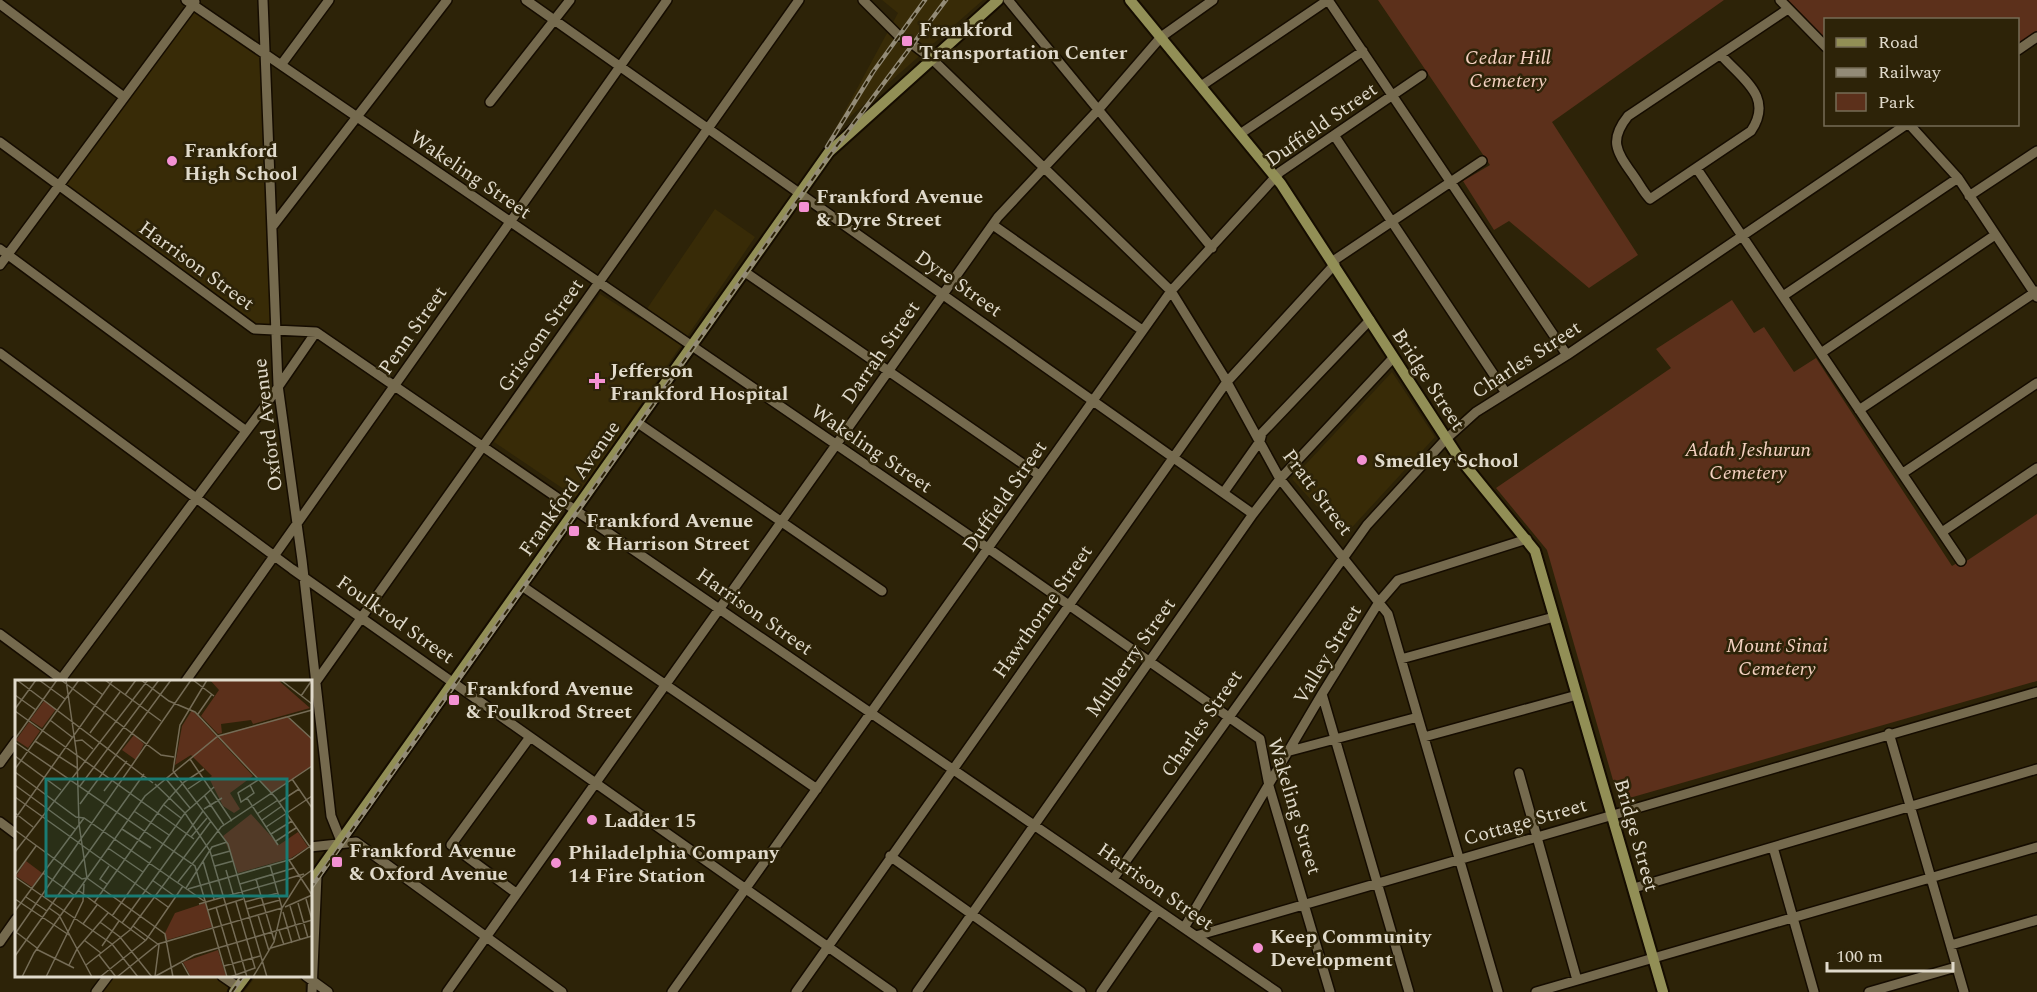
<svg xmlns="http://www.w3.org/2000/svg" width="2037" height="992" viewBox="0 0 2037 992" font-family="Spectral,serif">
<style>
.built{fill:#382b07}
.green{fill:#5c301b}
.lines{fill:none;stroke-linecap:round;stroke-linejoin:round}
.minor-tunnel{stroke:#483e25;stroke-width:9;stroke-dasharray:9 4.5;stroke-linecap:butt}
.minor-casing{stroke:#150c00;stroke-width:12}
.major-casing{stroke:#150c00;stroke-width:14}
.minor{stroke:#756a4e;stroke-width:9}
.major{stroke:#928f56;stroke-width:10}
.rail-casing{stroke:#938b77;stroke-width:4.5}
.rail{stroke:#2d2308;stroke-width:2;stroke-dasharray:7;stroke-linecap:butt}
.poi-dot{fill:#f491d3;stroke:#2d2308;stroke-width:2}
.labels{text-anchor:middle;stroke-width:5;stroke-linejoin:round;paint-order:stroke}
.poi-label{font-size:20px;font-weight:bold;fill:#e0dacb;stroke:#2d2308;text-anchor:start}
.park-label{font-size:20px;font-style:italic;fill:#f4d1c1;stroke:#2d2308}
.street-label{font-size:20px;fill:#e0dacb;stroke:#2d2308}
.inset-road{fill:none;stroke:#756c56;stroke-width:1.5}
.view{fill:#197b73;fill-opacity:0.15;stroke:#197b73;stroke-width:3}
.inset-edge{fill:none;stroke:#e0dacb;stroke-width:3}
</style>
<rect width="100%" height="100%" fill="#2d2308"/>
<path class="built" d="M882 0H983L834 131 898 13Z
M193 5 264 53 275 330 254 329 58 185Z
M715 209 755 237 577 498 494 442 600 294 640 319Z
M1392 372 1435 437 1344 536 1292 479Z
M112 976H238L226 992H100Z
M256 976H296L305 983V992H244Z"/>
<path class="green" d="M1378 0H1724L1552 122 1638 255 1589 288 1509 221 1494 230 1463 181 1490 165Z
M1780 0H2037V37L2018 50V20H1826L1825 47Z
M1732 300 1754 333 1764 327 1794 372 1816 358 1952 566 1959 562V566L2037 514V681L1619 801 1547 550 1496 488 1671 368 1656 349Z"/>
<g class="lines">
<path class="minor-tunnel" d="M899 36 915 46"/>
<g class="minor-casing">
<path id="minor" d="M186 0 989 549 1260 739 1269 786 1330 992
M263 0 278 385 302 560 331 816 341 841
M526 0 1253 514
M863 0 899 36
M1008 0 1212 248
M1328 0 1567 355
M1780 0 1826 47
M0 4 124 97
M915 46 932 59 1171 291 1223 375 1280 479 1388 614 1498 992
M2018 50 2037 37
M1721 55C1743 80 1774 97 1751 131L1650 199C1643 192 1639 183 1633 175 1617 152 1608 141 1628 116L1788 9
M281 65 329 0
M1201 86 1328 0
M490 102 570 0
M1909 124 1958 178 2037 297
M1240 134 1363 51
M1334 135 1506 393
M0 142 254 329 316 332 1277 992
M1697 169 1961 561
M1969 196 2037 151
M993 225 1142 330
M272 227 447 0
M0 249 245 430
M1333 261 1482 161
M0 265 195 2
M745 272 1039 475
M1783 296 1958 178
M0 353 292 569 892 992
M1821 353 1995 235
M1859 410 2037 291
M638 423 882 591
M1903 473 2037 383
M1224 492 1260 441 1262 433 1370 320
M1942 532 2037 468
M522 586 817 789
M0 634 65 682
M1401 659 1554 617
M59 682 265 406 316 332
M185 682 667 0
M313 686 799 0
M1322 694 1409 992
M1889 733 1964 992
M1424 737 1577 695
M1290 751 1418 717
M0 763 16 741
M1519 773 1577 980
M0 822 16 834
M310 847 356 842 562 992
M1773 847 1814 992
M890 856 1081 992
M1113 879 1367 525 1446 439 1476 412 1567 355 1907 124
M1634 888 2037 769
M516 893 451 845 530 737
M1184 928 1322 694 1379 602 1398 580 1527 539
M1196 936 2037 692
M0 942 16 919
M1951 945 2037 920
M222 976 238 987
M306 976 328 992
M96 992 108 976
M312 992 317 875
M447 992 998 217 1098 110 1161 37 1213 0
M672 992 1171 291 1280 172 1422 75
M796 992 1226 383 1335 264
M917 992 1253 514 1280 479 1393 358
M1101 992 1157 911
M1536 992 2037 847
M1869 992 1956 967"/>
</g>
<g class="major-casing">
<path id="major" d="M1130 0 1281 184 1457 455 1535 551 1663 992
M310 884 829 152 998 0
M234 992 246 976"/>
</g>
<use href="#minor" class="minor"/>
<use href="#major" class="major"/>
<g class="rail-casing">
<path id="rail" d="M827 147 873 72 925 0
M310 889 824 163 946 0
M232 992 243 976"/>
</g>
<use href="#rail" class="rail"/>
</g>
<g class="poi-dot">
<rect x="901" y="35" width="12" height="12" rx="3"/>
<circle cx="172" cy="161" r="6"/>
<rect x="798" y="201" width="12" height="12" rx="3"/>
<path d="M594 372h6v6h6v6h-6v6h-6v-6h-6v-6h6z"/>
<circle cx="1362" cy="460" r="6"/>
<rect x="568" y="525" width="12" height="12" rx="3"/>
<rect x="448" y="694" width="12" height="12" rx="3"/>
<circle cx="592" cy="820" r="6"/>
<rect x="331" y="856" width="12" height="12" rx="3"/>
<circle cx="556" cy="863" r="6"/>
<circle cx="1258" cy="948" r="6"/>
</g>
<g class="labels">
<g class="poi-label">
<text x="919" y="36">Frankford<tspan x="919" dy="23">Transportation Center</tspan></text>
<text x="184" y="157">Frankford<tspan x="184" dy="23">High School</tspan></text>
<text x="816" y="203">Frankford Avenue<tspan x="816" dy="23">&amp; Dyre Street</tspan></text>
<text x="610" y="377">Jefferson<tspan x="610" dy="23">Frankford Hospital</tspan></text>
<text x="1374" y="467">Smedley School</text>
<text x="586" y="527">Frankford Avenue<tspan x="586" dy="23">&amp; Harrison Street</tspan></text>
<text x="466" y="695">Frankford Avenue<tspan x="466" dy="23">&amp; Foulkrod Street</tspan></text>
<text x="604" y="827">Ladder 15</text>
<text x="349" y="857">Frankford Avenue<tspan x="349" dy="23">&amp; Oxford Avenue</tspan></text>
<text x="568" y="859">Philadelphia Company<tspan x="568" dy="23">14 Fire Station</tspan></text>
<text x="1270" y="943">Keep Community<tspan x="1270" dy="23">Development</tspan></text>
</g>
<g class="park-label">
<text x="1508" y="64">Cedar Hill<tspan x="1508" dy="23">Cemetery</tspan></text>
<text x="1748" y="456">Adath Jeshurun<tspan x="1748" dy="23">Cemetery</tspan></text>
<text x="1777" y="652">Mount Sinai<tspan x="1777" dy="23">Cemetery</tspan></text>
</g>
<g class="street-label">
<text transform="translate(1321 124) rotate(-35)" y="7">Duffield Street</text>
<text transform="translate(471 174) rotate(34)" y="7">Wakeling Street</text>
<text transform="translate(197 265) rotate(36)" y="7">Harrison Street</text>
<text transform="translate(959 283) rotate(35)" y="7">Dyre Street</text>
<text transform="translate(412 330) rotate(-55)" y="7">Penn Street</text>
<text transform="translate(540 335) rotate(-55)" y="7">Griscom Street</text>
<text transform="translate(880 352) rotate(-55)" y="7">Darrah Street</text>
<text transform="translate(1526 359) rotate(-33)" y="7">Charles Street</text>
<text transform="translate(1429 379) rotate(57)" y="7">Bridge Street</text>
<text transform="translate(267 425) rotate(-97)" y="7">Oxford Avenue</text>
<text transform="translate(872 448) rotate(34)" y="7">Wakeling Street</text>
<text transform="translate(569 488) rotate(-55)" y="7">Frankford Avenue</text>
<text transform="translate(1318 492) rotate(53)" y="7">Pratt Street</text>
<text transform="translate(1004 496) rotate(-55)" y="7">Duffield Street</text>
<text transform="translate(755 611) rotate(35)" y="7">Harrison Street</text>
<text transform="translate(1042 611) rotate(-55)" y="7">Hawthorne Street</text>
<text transform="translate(396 619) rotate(35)" y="7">Foulkrod Street</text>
<text transform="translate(1327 654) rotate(-59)" y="7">Valley Street</text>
<text transform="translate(1130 657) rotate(-55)" y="7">Mulberry Street</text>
<text transform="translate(1201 723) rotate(-55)" y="7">Charles Street</text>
<text transform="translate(1295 806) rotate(73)" y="7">Wakeling Street</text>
<text transform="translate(1525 821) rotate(-16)" y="7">Cottage Street</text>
<text transform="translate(1637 835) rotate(74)" y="7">Bridge Street</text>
<text transform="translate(1156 886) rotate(35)" y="7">Harrison Street</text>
</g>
</g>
<g transform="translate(15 680)">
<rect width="297" height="297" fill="#2d2308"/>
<path d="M195 0H263L295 28 238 44 236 40 206 44 207 53 203 54 186 36 204 10ZM29 21 41 29 27 48 15 40ZM177 30 238 96 215 113 225 129 219 133 208 126 194 98 197 96 176 75 160 85 167 46ZM271 36 297 59V86L257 113 203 56ZM14 42 25 51 13 68 1 60ZM119 55 129 64 121 80 107 70ZM236 134 264 165 283 152 293 167 276 178 223 193 208 156ZM11 181 27 193 17 207 1 196ZM190 223 197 247 152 260 150 253 160 233ZM203 270 211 296 176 297 168 282Z" fill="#5c301b"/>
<path class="inset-road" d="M2 0 138 103M24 0 50 19M46 0 146 75 159 77M51 0 62 76 64 144 72 198M68 0 88 15M90 0 146 41M126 0 154 21 180 32 261 118 297 170M178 0 199 16M266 0 297 24M0 15 21 30M110 15 121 0M286 16 297 0M0 29 21 0M0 31 179 159M183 34 197 14M273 37 297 59M35 40 57 57M75 53 105 12M0 59 42 0M20 61 62 88M60 61 67 60 78 69M0 62 180 186 212 297M0 76 46 110M175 79 217 141M0 89 64 0M158 91 213 164 252 297M158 91 165 45 192 0M0 92 61 137 69 138 189 221M151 99 175 128M277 99 297 128M140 104 170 133 195 171 232 297M0 105 60 149M235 105 239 113 226 122 223 113 224 112 243 100M65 106 144 0M173 109 188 99M89 111 112 81M189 115 209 145M0 117 153 227M232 118 263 165M264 122 284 109M65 124 156 0M149 125 166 138M189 129 207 118M119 131 154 155M0 133 18 147M242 134 263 120M0 139 98 0M247 140 267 126M251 147 297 116M107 149 136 168M0 150 67 199 72 198M256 154 277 141M176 157 192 138M261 161 281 148M93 168 128 192M0 172 133 0M197 176 215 171M274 180 297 215M188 181 199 219M200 186 218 181M211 190 218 214M28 193 59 215M0 195 21 166M0 197 97 264 123 297M72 198 150 254 158 297M241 199 259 260M137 200 161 217M163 202 206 147 297 86M92 204 85 199 94 186M225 204 279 188M171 208 197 167 212 162M173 209 277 179 297 165M63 210 130 260M11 217 32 231M0 219 54 255M291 219 297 240M230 222 263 213M79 223 149 124 169 102 189 89M283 223 293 258M184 224 289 194M275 226 285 260M201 227 221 295M270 227 297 215M34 228 44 235 77 297M232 229 265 220M193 230 228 219M0 231 69 138M268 232 277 263M243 235 254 271M97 236 170 133 199 107M85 242 105 257 137 297M107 243 188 131M68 244 82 225M118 246 144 265 140 296M1 252 22 268M0 254 176 0M69 260 86 273M269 265 264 250 297 240M87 266 104 241M256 268 297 256M21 269 59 288M84 275 101 297M0 276 129 94M166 281 175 297M54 285 62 269 93 233M71 285 115 250 196 141M209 286 245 276M7 297 19 273 130 116 203 56 297 30M31 297 68 221 69 204M85 297 131 260 168 206M102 297 143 264 267 228 255 185M139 297 179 275 264 250M215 297 240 288 221 222M238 297 259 262 267 228 286 198 297 190"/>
<path class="view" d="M31 99H272V216H31Z"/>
<rect width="297" height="297" class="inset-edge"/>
</g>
<rect x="1824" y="18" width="195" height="108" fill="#2d2308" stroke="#756c56" stroke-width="1.5"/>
<rect x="1836" y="38" width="30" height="9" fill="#928f56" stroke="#756c56" stroke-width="1.5"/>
<text x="1878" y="48" font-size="18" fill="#e0dacb">Road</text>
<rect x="1836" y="68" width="30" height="9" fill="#938b77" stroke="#756c56" stroke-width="1.5"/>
<text x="1878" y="78" font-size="18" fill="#e0dacb">Railway</text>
<rect x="1836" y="93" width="30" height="18" fill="#5c301b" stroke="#756c56" stroke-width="1.5"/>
<text x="1878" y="108" font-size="18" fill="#e0dacb">Park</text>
<path d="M1827 962v9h126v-9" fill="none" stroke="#e0dacb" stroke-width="3"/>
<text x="1836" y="962" font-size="18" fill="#e0dacb" stroke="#2d2308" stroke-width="4.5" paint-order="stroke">100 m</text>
</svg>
